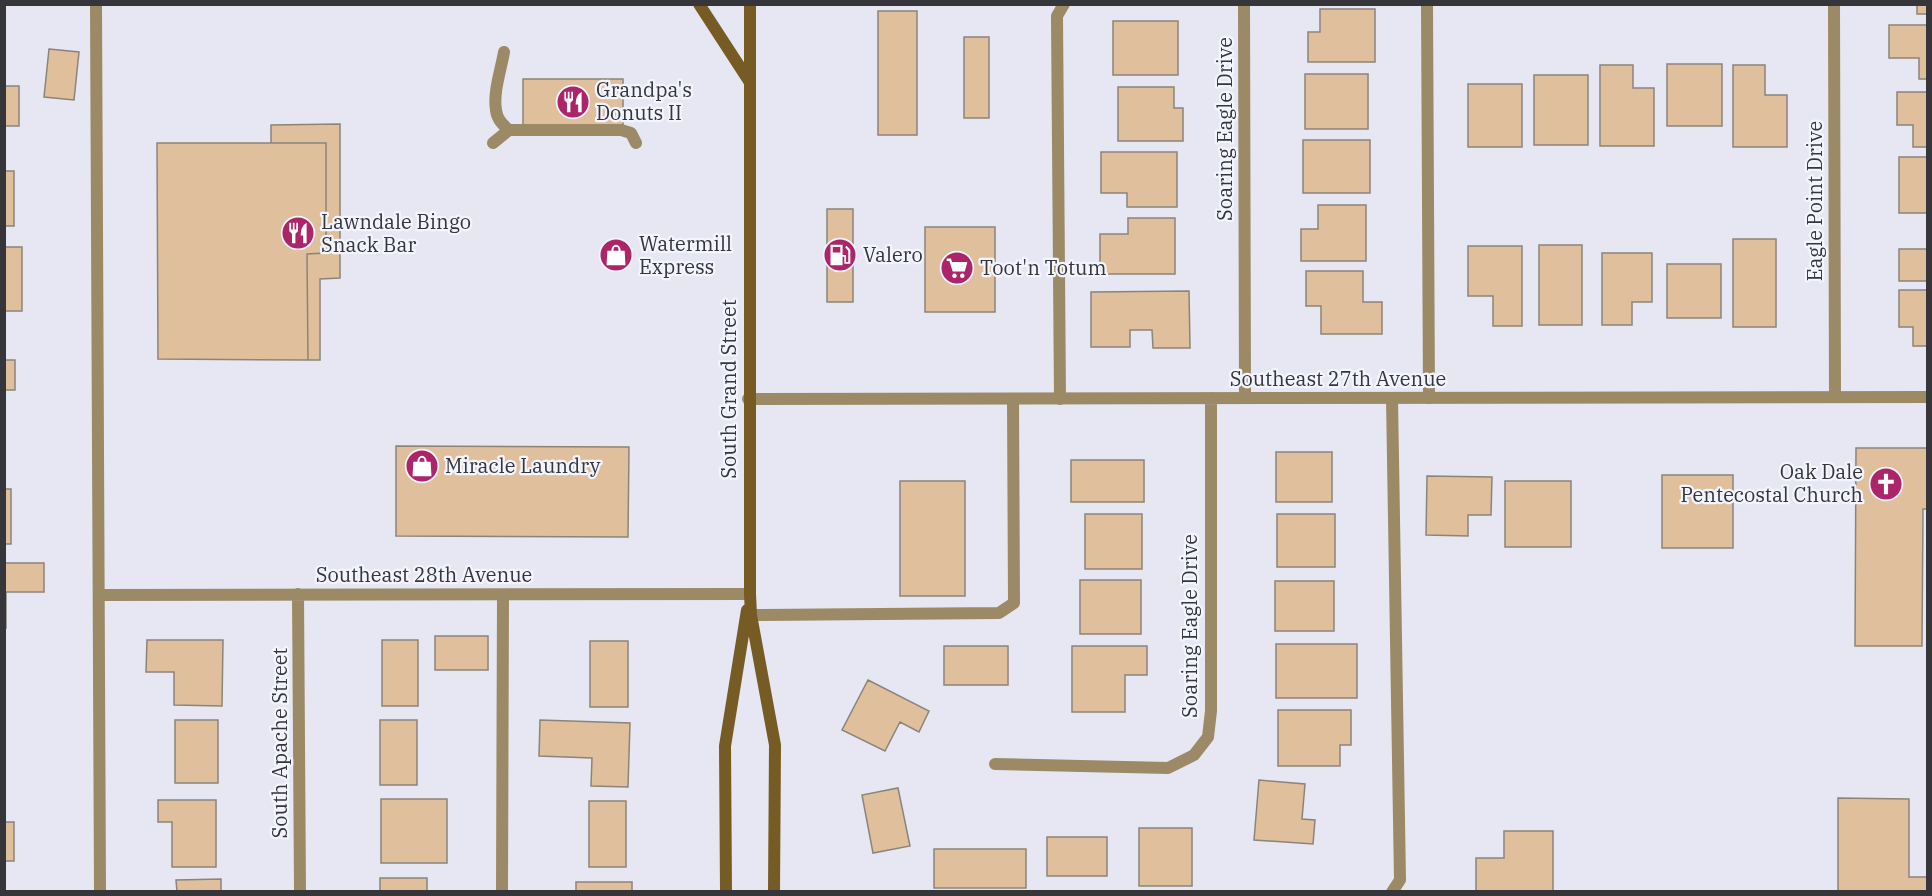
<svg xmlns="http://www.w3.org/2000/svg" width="1932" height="896" viewBox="0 0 1932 896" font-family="'IBM Plex Serif',serif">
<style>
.building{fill:#e0bf9d;stroke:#8c847b;stroke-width:1.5}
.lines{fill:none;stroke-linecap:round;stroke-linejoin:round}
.lane{stroke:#9c8966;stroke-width:12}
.street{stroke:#9c8966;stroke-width:12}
.secondary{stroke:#775b24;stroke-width:12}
.labels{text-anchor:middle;stroke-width:4.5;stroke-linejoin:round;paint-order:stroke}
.poi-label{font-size:20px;fill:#35353a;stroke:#f3f5fe;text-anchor:start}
.street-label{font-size:20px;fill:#35353a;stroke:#f3f5fe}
</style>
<rect width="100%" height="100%" fill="#e6e7f3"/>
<path class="building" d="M1917 4H1928V14H1917Z
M1320 9H1375V62H1308V32H1320Z
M878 11H917V135H878Z
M1113 21H1178V75H1113Z
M1889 25H1928V79H1919V58H1889Z
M964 37H989V118H964Z
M49 49 79 52 74 100 44 97Z
M1667 64H1722V126H1667Z
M1600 65H1633V88H1654V146H1600Z
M1733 65H1765V95H1787V147H1733Z
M1305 74H1368V129H1305Z
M1534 75H1588V145H1534Z
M523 79H623V125H523Z
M1468 84H1522V147H1468Z
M4 86H19V126H4Z
M1118 87H1174V108H1183V141H1118Z
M1897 92H1928V147H1913V125H1897Z
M340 124V278L320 279V360H308L307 254 326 253V143H271V125Z
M1303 140H1370V193H1303Z
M157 143H326V253L307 254 308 360 158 359Z
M1101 152H1177V207H1127V193H1101Z
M1899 157H1928V213H1899Z
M4 171H14V226H4Z
M1318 205H1366V261H1301V229H1318Z
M827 209H853V302H827Z
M1128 218H1175V274H1100V234H1128Z
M1927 224 1928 281H1899V249H1927Z
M925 227H995V312H925Z
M1733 239H1776V327H1733Z
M1539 245H1582V325H1539Z
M626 246V264H607V247Z
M1468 246H1522V326H1493V296H1468Z
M4 247H22V311H4Z
M1602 253H1652V302H1632V325H1602Z
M1667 264H1721V318H1667Z
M1306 271H1363V302H1382V334H1321V306H1306Z
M1899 290H1928V346H1913V327H1899Z
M1189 291 1190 348H1153L1152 330H1130V347H1091V292Z
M4 360H15V390H4Z
M396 446 629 447 628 537 396 536Z
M1856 448H1928V509H1923L1922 646H1855Z
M1276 452H1332V502H1276Z
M1071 460H1144V502H1071Z
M1662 475H1733V548H1662Z
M1427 476 1492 477 1491 515H1468V536L1426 535Z
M900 481H965V596H900Z
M1505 481H1571V547H1505Z
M4 489H11V544H4Z
M1085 514H1142V569H1085Z
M1277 514H1335V567H1277Z
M4 563H44V592H6V629Z
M1080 580H1141V634H1080Z
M1275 581H1334V631H1275Z
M435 636H488V670H435Z
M147 640H223L222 706 174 705V672H146Z
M382 640H418V706H382Z
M590 641H628V707H590Z
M1276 644H1357V698H1276Z
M944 646H1008V685H944Z
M1072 646H1147V675H1125V712H1072Z
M868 680 929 711 919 732 900 722 885 751 842 730Z
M1278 710H1351V745H1340V766H1278Z
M175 720H218V783H175Z
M380 720H417V785H380Z
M540 720 630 723 628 787 591 786 592 758 539 756Z
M1259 780 1305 784 1302 819 1315 820 1313 844 1254 840Z
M898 788 910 846 873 853 862 795Z
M1838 798 1909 799V877H1928V892H1838Z
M381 799H447V863H381Z
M158 800H216V867H172V822H158Z
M589 801H626V867H589Z
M4 822H14V861H4Z
M1139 828H1192V886H1139Z
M1504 831H1553V892H1476V858H1504Z
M1047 837H1107V876H1047Z
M934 849H1026V888H934Z
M380 878H427V892H380Z
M221 879V892H177L176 880Z
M576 882H632V892H576Z"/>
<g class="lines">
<path class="lane" d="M96 4 100 892
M1427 4 1429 398
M504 52C501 70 493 92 496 110 497 119 502 124 509 130H621L631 133 636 143
M493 143 509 130
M1060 399 1057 16 1064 4
M751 615 999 613 1014 603 1013 399
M502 892 503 595
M1392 892 1400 880 1392 398"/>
<path class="street" d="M1244 4 1245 398
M1834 4 1835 397
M748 399 1928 397
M298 594 300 892
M99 595 750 594
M995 764 1168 768 1194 755 1208 737 1211 711V398"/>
<path class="secondary" d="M699 4 749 81
M750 4V594L751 615 775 745 774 892
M726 892 725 746 747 610"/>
</g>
<defs>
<g id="restaurant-disc" transform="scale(1.725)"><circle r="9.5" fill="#ac2569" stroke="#f3f5fe"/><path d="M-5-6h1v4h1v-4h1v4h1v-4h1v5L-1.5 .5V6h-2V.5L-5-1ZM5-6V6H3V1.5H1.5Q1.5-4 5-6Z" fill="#fff"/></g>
<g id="shop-disc" transform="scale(1.725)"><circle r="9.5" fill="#ac2569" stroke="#f3f5fe"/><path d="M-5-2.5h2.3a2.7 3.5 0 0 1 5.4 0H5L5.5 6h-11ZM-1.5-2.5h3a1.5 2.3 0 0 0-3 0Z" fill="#fff"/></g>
<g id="fuel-disc" transform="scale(1.725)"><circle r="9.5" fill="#ac2569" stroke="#f3f5fe"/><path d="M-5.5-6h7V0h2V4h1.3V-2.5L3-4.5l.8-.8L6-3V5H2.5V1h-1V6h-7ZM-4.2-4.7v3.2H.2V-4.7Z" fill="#fff"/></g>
<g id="supermarket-disc" transform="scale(1.725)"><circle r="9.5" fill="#ac2569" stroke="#f3f5fe"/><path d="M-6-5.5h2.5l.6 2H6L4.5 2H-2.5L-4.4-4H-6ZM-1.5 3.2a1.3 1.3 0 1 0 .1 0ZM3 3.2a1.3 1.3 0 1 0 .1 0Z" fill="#fff"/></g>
<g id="church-disc" transform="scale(1.725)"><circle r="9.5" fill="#ac2569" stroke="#f3f5fe"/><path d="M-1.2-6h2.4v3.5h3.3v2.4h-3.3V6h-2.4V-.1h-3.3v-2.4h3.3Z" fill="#fff"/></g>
</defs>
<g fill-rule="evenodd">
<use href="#restaurant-disc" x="573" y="102"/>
<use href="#restaurant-disc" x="298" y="233"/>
<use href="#shop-disc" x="616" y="255"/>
<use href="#fuel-disc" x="840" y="255"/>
<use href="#supermarket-disc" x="957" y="268"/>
<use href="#shop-disc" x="422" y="466"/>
<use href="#church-disc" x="1886" y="484"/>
</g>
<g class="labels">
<g class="poi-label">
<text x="596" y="97">Grandpa's<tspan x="596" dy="23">Donuts II</tspan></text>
<text x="321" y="229">Lawndale Bingo<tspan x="321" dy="23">Snack Bar</tspan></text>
<text x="639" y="251">Watermill<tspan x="639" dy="23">Express</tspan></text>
<text x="863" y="262">Valero</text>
<text x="980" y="275">Toot'n Totum</text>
<text x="445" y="473">Miracle Laundry</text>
<text x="1863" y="479" text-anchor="end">Oak Dale<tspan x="1863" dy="23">Pentecostal Church</tspan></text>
</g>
<g class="street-label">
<text transform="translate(1225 129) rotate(-90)" y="7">Soaring Eagle Drive</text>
<text transform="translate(1815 201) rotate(-90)" y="7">Eagle Point Drive</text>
<text x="1338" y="386">Southeast 27th Avenue</text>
<text transform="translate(729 389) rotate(-90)" y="7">South Grand Street</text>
<text x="424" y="582">Southeast 28th Avenue</text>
<text transform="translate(1190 626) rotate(-90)" y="7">Soaring Eagle Drive</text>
<text transform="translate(280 743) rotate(-90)" y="7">South Apache Street</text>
</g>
</g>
<rect width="1932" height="896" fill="none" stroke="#35353a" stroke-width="12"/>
</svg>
